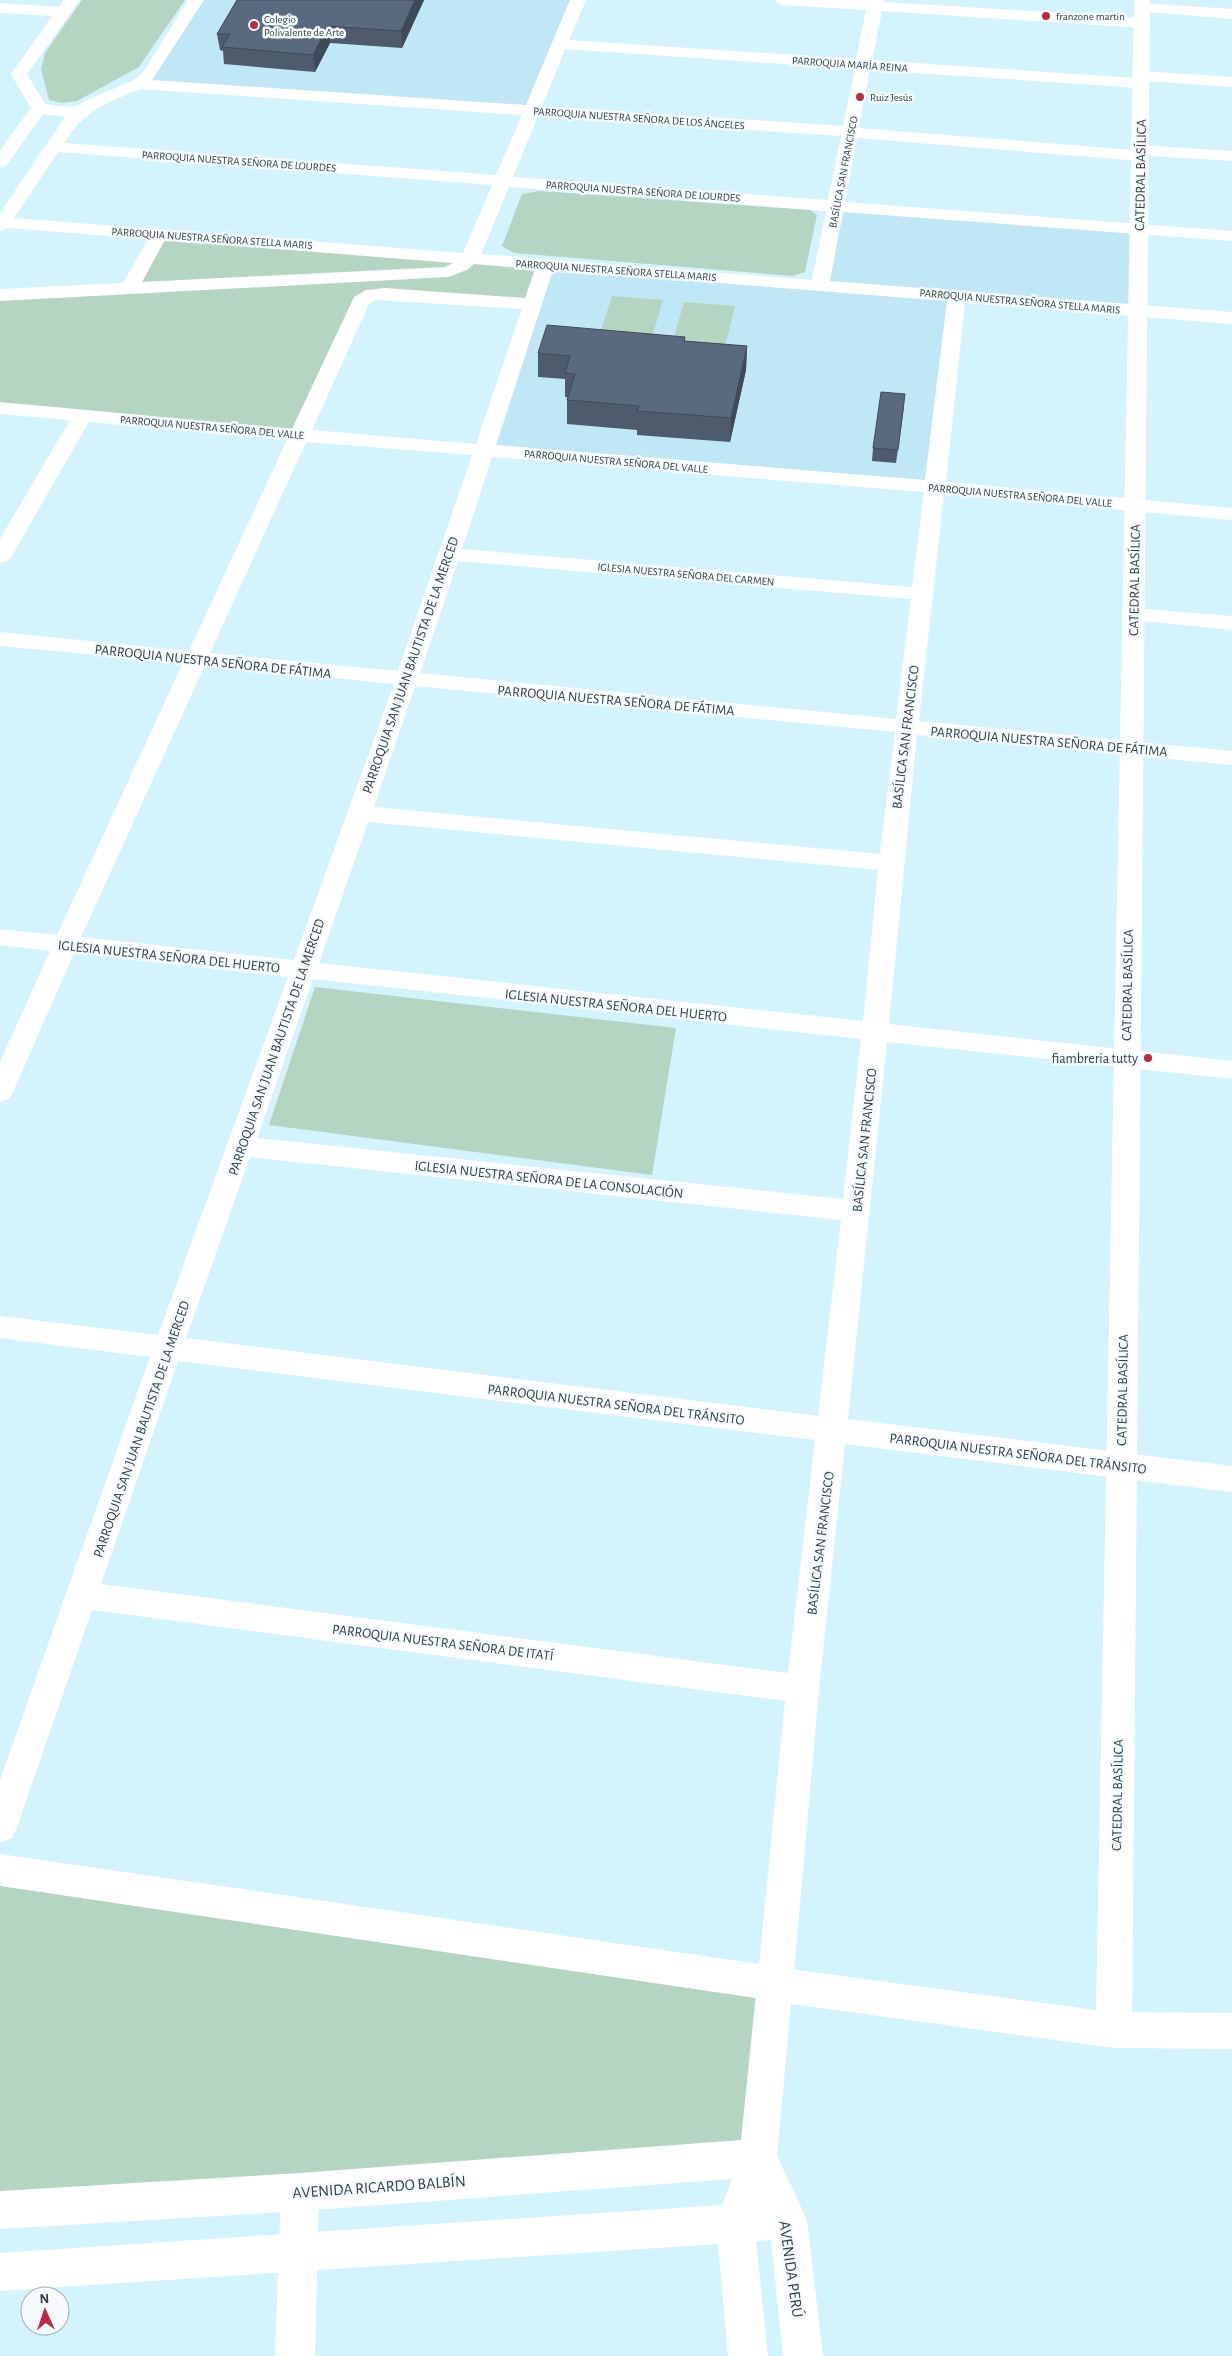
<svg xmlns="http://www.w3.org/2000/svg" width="1232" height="2356" viewBox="0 0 1232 2356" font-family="'Alegreya Sans',sans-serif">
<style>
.built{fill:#bfe7f6}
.green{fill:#b5d5c3}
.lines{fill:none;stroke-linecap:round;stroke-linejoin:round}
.minor{fill:#fff;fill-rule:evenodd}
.major{fill:#fff;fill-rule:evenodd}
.wall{fill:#4d5b6c}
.shaded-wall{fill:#3f4a58}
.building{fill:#5a6a7e;stroke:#3f4a58}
.poi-dot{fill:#bc2c3f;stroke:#f5fbfd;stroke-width:2}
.labels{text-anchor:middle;stroke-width:5;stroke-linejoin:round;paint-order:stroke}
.far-poi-label{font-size:11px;fill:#323f44;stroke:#f5fbfd;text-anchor:start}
.far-street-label{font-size:11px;fill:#323f44;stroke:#f5fbfd}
.street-label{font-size:14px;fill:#323f44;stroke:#f5fbfd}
.poi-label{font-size:14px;fill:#323f44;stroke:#f5fbfd;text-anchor:end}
.near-street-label{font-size:16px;fill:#323f44;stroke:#f5fbfd}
</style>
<rect width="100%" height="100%" fill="#d3f3ff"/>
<path class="built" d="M197 0H575L532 110 139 83Z
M837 205 1139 229 1135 310 822 285Z
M548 265 956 297 932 486 486 450Z"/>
<path class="green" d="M82 0H185L139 67 77 101 62 103 49 100 41 69 45 53Z
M540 191 810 210 817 215 805 272 793 276 514 253 502 246 522 194Z
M160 234 546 265 532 304 372 294 297 434 0 409V295L129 289Z
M612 296 663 300 650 344 598 340Z
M684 302 735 306 724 351 671 347Z
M315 987 676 1028 652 1175 269 1125Z
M0 1871 772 1986 756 2157 0 2200Z"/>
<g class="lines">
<path class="minor" d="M64 0H80L27 74 45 104C58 106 74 110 85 101L132 81 144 71 188 0H204L152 80 526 105 570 0H586L569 40 856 59 866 10 782 5 774 0H884L883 2 1142 18 1147 20 1150 23 1147 26 1142 28 882 11 872 60 1134 78 1135 73 1141 71 1232 77V87L1147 81 1146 86 1140 88 870 70 859 128 1133 150 1135 146 1141 145 1232 151V161L1148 156 1146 160 1140 161 857 138 845 202 1232 231V241L843 212 830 281 1232 312V324L965 303 946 482 1232 508V520L944 494 919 721 1232 751V765L917 735 889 1024 1232 1061V1079L887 1042 848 1419 1232 1466V1492L845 1444 819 1689 793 1984 788 1996 775 2001 0 1886V1854L759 1964 785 1701 92 1610 17 1827 12 1838 0 1843V1780L150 1357 0 1338V1316L158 1335 288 977 74 953 13 1092 9 1099 0 1102V1062L50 951 0 945V929L57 935 183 663 0 646V632L189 651 287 440 89 422 11 557 7 561 0 563V539L70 420 0 414V402L292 429 354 297 366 290 385 288 525 298 535 269 474 264 467 270 448 277 0 301V289L123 283 148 239 8 228 0 231V213L65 117 43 114 6 166 0 167V150L31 108 11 74 52 16 0 13V3L59 7ZM565 49 855 69 843 126 542 106ZM140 89 522 115 496 175 64 143C86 109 105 104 140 89ZM538 116 841 136 828 200 513 177ZM58 152 492 185 463 253 14 218ZM509 187 826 211 812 280 481 254ZM165 240 453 263 445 267 142 282ZM553 270 947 301 925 480 496 445ZM376 300 522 309 476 444 312 430 369 304ZM306 442 472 455 398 671 210 653ZM492 457 924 492 912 587 462 549ZM458 561 911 599 896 719 420 673ZM205 665 394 684 294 960 81 937ZM415 686 895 732 880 854 374 807ZM368 822 878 870 863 1021 319 963ZM313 979 861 1039 843 1199 257 1138ZM250 1157 841 1220 818 1416 186 1338ZM178 1361 815 1440 788 1673 101 1584Z
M1142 3 1232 9V19L1137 11 1134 8Z
M1133 608 1232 616V630L1125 619 1122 614 1125 609Z
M1114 2012 1232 2013V2049L1114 2048 1101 2043 1096 2030 1101 2017Z
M300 2173 313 2179 319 2192 315 2356H275L281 2192 287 2179Z"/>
<path class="major" d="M1134 0H1150L1132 2030 1127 2043 1114 2048 791 2004 777 2156 807 2220 823 2356H783L771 2240 756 2241 768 2356H728L718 2244 0 2291V2253L722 2205 732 2179 300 2211 0 2229V2191L300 2173 741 2140 757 1984 762 1972 775 1967 1096 2010Z"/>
</g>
<path class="wall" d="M237 0H424L402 48 330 43 315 72 224 64 223 51 220 50 217 34Z
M685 337V341L747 346 746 370 730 442 637 435V430L567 424V400L568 397H565V379L538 377V353Z
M904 407 896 463 872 461 873 448Z"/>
<path class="shaded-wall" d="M415 0H424L402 48 401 31Z
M328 26 330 43 315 72 313 55Z
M747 346 746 370 730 442 731 418Z"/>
<path class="building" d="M237 0H415L401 31 328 26 313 55 222 47 230 34H217Z
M547 325 685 337 684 341 747 346 731 418 637 411 639 406 567 400 575 374 565 373 570 356 538 353Z
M881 392 905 394 898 450 873 448Z"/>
<g class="poi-dot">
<circle cx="1046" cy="16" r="5"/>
<circle cx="254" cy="25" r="5"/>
<circle cx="860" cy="97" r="5"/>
<circle cx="1148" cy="1058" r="5"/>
</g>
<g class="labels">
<g class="far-poi-label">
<text x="1056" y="20">franzone martin</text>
<text x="264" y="23">Colegio<tspan x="264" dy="13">Polivalente de Arte</tspan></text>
<text x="870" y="101">Ruiz Jesús</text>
</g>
<g class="far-street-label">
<text transform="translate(850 64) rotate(4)" y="4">PARROQUIA MARÍA REINA</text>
<text transform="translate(639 118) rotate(4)" y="4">PARROQUIA NUESTRA SEÑORA DE LOS ÁNGELES</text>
<text transform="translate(239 161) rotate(4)" y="4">PARROQUIA NUESTRA SEÑORA DE LOURDES</text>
<text transform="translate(843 172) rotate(-79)" y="4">BASÍLICA SAN FRANCISCO</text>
<text transform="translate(643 191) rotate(4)" y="4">PARROQUIA NUESTRA SEÑORA DE LOURDES</text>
<text transform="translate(212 238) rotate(4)" y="4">PARROQUIA NUESTRA SEÑORA STELLA MARIS</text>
<text transform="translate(616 270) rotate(4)" y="4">PARROQUIA NUESTRA SEÑORA STELLA MARIS</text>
<text transform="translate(1020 301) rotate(5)" y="4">PARROQUIA NUESTRA SEÑORA STELLA MARIS</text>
<text transform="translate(212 427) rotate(5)" y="4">PARROQUIA NUESTRA SEÑORA DEL VALLE</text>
<text transform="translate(616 461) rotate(5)" y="4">PARROQUIA NUESTRA SEÑORA DEL VALLE</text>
<text transform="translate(1020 495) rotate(5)" y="4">PARROQUIA NUESTRA SEÑORA DEL VALLE</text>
<text transform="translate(686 574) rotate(5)" y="4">IGLESIA NUESTRA SEÑORA DEL CARMEN</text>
</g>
<g class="street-label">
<text transform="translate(1140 175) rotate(-89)" y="5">CATEDRAL BASÍLICA</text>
<text transform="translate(1134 580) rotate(-89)" y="5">CATEDRAL BASÍLICA</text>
<text transform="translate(213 661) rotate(6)" y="5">PARROQUIA NUESTRA SEÑORA DE FÁTIMA</text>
<text transform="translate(410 665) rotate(-71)" y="5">PARROQUIA SAN JUAN BAUTISTA DE LA MERCED</text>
<text transform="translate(616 700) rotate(5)" y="5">PARROQUIA NUESTRA SEÑORA DE FÁTIMA</text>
<text transform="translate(905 737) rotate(-83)" y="5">BASÍLICA SAN FRANCISCO</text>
<text transform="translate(1049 741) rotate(5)" y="5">PARROQUIA NUESTRA SEÑORA DE FÁTIMA</text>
<text transform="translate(169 956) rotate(6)" y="5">IGLESIA NUESTRA SEÑORA DEL HUERTO</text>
<text transform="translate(1127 985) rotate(-89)" y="5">CATEDRAL BASÍLICA</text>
<text transform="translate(616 1005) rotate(6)" y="5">IGLESIA NUESTRA SEÑORA DEL HUERTO</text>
<text transform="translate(276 1047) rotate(-71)" y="5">PARROQUIA SAN JUAN BAUTISTA DE LA MERCED</text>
<text transform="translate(864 1140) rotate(-84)" y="5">BASÍLICA SAN FRANCISCO</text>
<text transform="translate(549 1179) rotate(6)" y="5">IGLESIA NUESTRA SEÑORA DE LA CONSOLACIÓN</text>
<text transform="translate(1122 1390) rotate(-89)" y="5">CATEDRAL BASÍLICA</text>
<text transform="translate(616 1404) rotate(7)" y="5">PARROQUIA NUESTRA SEÑORA DEL TRÁNSITO</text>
<text transform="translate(141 1429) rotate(-71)" y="5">PARROQUIA SAN JUAN BAUTISTA DE LA MERCED</text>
<text transform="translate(1018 1453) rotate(7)" y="5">PARROQUIA NUESTRA SEÑORA DEL TRÁNSITO</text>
<text transform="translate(820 1543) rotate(-83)" y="5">BASÍLICA SAN FRANCISCO</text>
<text transform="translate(443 1642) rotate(7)" y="5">PARROQUIA NUESTRA SEÑORA DE ITATÍ</text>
<text transform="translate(1117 1795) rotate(-89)" y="5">CATEDRAL BASÍLICA</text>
</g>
<g class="poi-label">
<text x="1138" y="1063">fiambreria tutty</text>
</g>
<g class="near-street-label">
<text transform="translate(379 2186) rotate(-4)" y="6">AVENIDA RICARDO BALBÍN</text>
<text transform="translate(792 2269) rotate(82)" y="6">AVENIDA PERÚ</text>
</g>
</g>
<g transform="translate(45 2311) rotate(357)"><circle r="24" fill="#f5fbfd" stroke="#a7b0b3"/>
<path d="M0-4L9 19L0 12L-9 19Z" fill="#bc2c3f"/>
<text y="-8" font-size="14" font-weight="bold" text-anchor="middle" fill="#323f44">N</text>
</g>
</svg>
